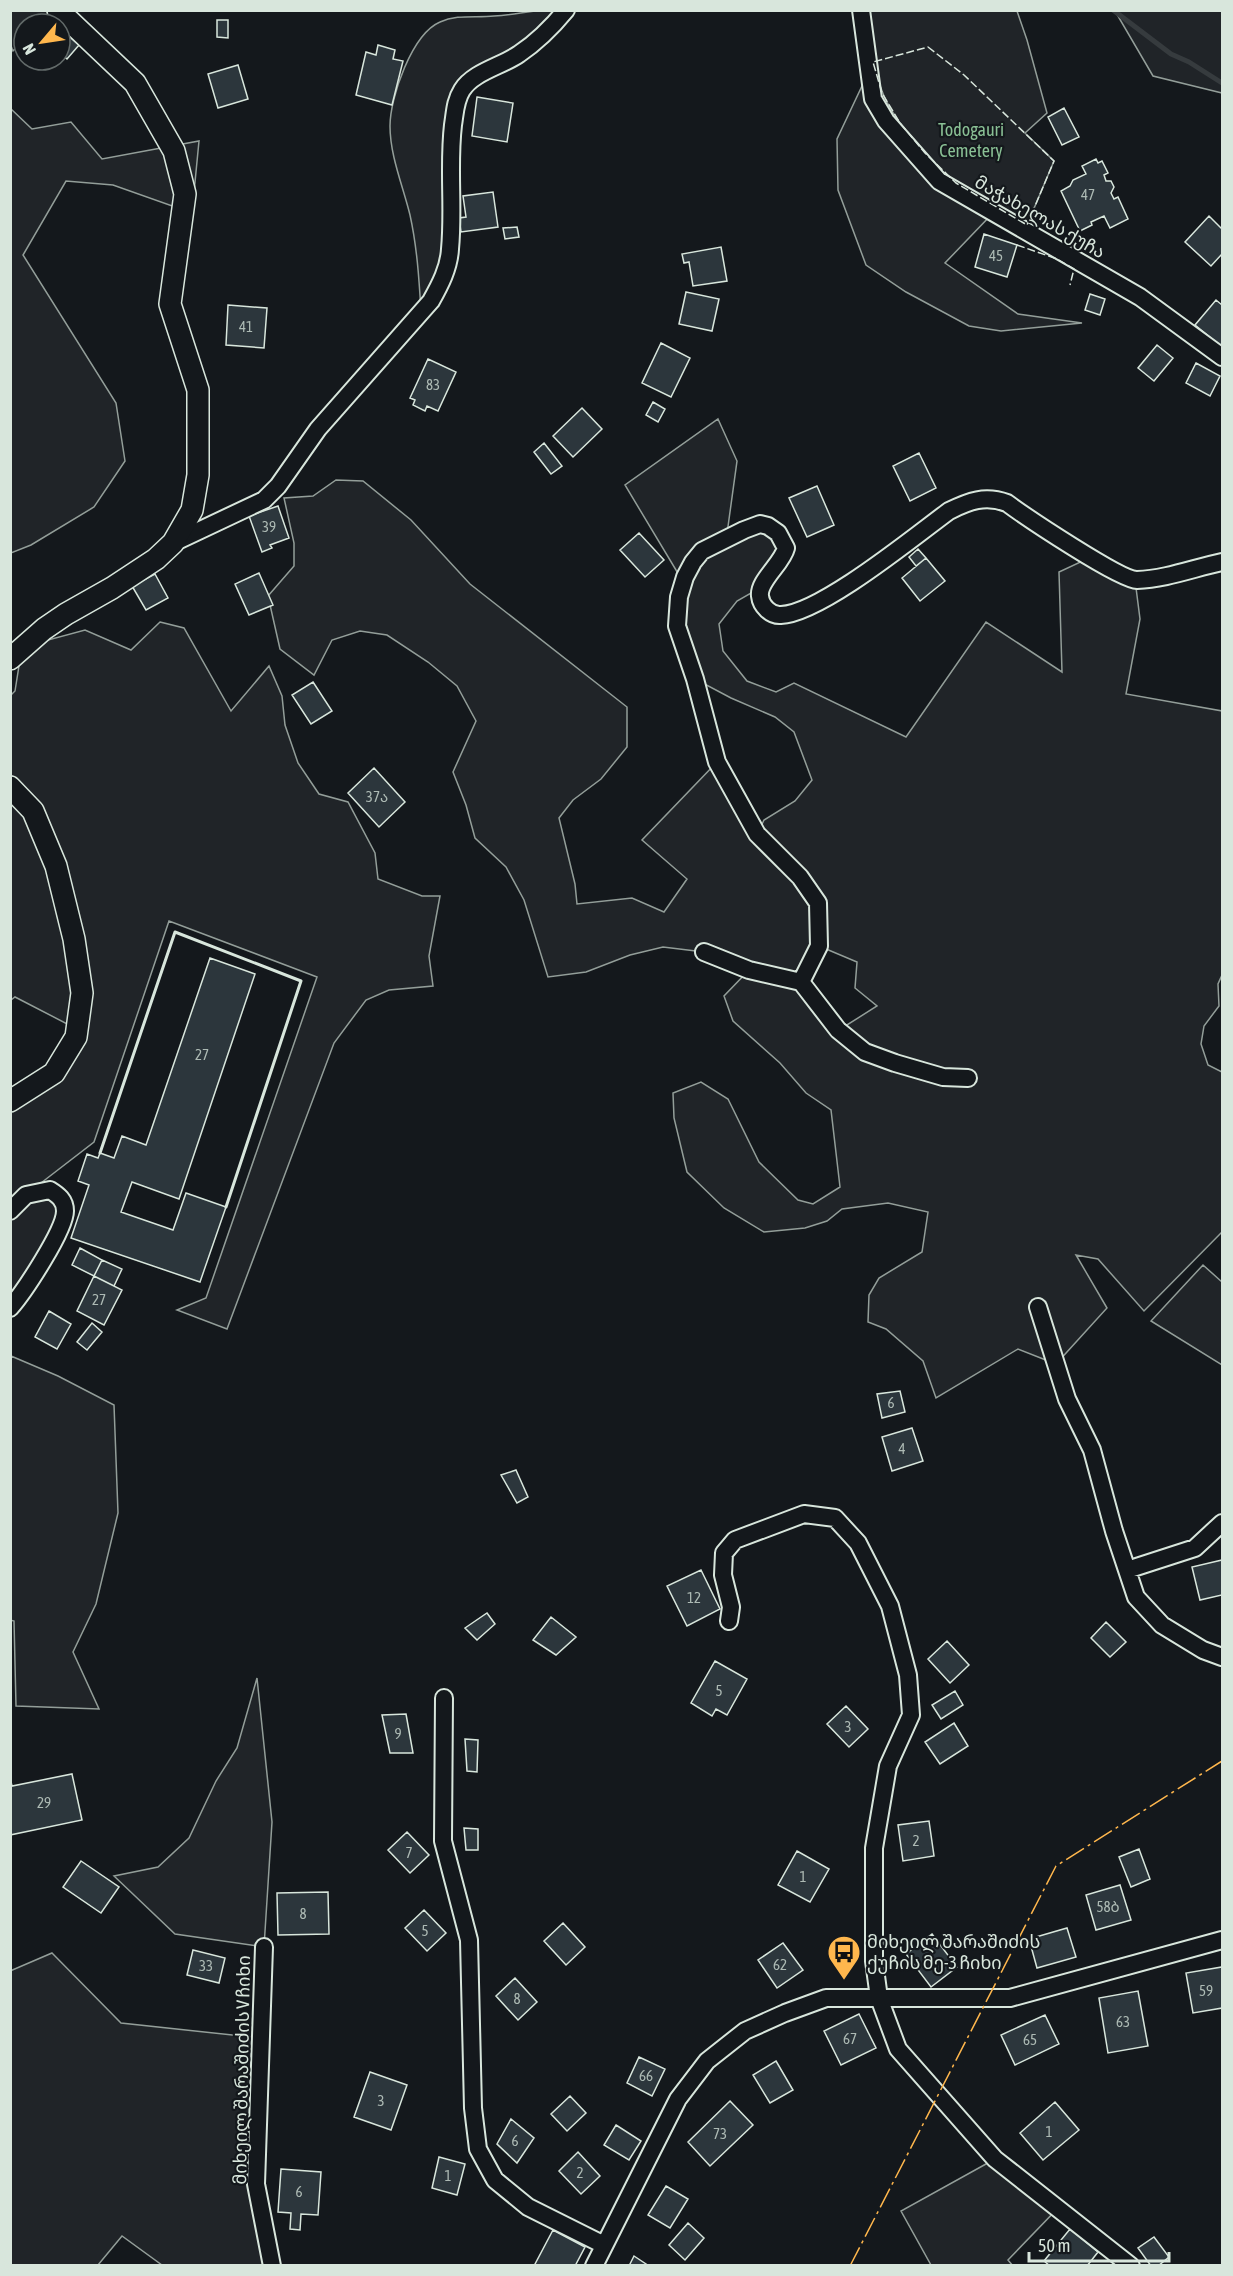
<svg xmlns="http://www.w3.org/2000/svg" width="1233" height="2276" viewBox="0 0 1233 2276" font-family="'Asap Condensed','Noto Sans Georgian',sans-serif">
<style>
.green{fill:#202428;stroke:#939e99;stroke-width:1.5;fill-rule:evenodd}
.lines{fill:none;stroke-linecap:round;stroke-linejoin:round}
.stream{stroke:#363b3e;stroke-width:5}
.building{fill:#2c363c;stroke:#d8e6dc;stroke-width:1.5}
.minor-casing{stroke:#d8e6dc;stroke-width:20}
.tertiary-casing{stroke:#d8e6dc;stroke-width:24}
.minor{stroke:#14181c;stroke-width:16}
.tertiary{stroke:#14181c;stroke-width:21}
.fence{stroke:#d8e6dc;stroke-width:1.5;stroke-dasharray:8 3;stroke-linecap:butt}
.wall{stroke:#d8e6dc;stroke-width:3}
.power{stroke:#ffb74d;stroke-width:1.5;stroke-dasharray:21 4.5 3 4.5;stroke-linecap:butt}
.labels{text-anchor:middle;stroke-width:4.5;stroke-linejoin:round;paint-order:stroke}
.number-label{font-size:15px;fill:#adbab4}
.park-label{font-size:18px;fill:#8ac095;stroke:#14181c}
.street-label{font-size:18px;fill:#d8e6dc;stroke:#14181c}
.poi-label{font-size:18px;fill:#d8e6dc;stroke:#14181c;text-anchor:start}
</style>
<rect width="100%" height="100%" fill="#14181c"/>
<path class="green" d="M11 11H54L40 24H24V40L13 51 11 46Z
M535 11H566L461 91 450 251 421 311C419 278 417 247 410 215 403 186 390 156 390 126 390 97 412 34 440 22 457 14 476 18 494 16 508 15 522 13 535 11Z
M867 11H1017L1027 40 1047 113 1025 133 1054 161 1027 225C1004 212 978 199 956 183 932 165 892 119 882 91 872 65 870 38 867 11Z
M1115 11H1222V93L1153 76Z
M862 86 886 133 991 215 945 263 1018 314 1082 323 1001 331 969 326 906 292 866 265 838 190 837 139Z
M10 108 32 129 71 122 102 159 199 141 192 213 113 185 66 181 23 255 116 403 125 461 94 507 31 545 11 553Z
M718 419 737 461 726 541 750 531 769 533 778 546 775 561 753 592 737 601 719 624 723 651 747 681 776 692 794 683 906 737 986 622 1062 672 1059 572 1091 557 1135 580 1140 619 1126 694 1222 711V975L1218 984 1219 1006 1204 1026 1201 1044 1208 1065 1222 1072V1232L1144 1311 1098 1259 1076 1255 1107 1308 1056 1364 1018 1349 936 1398 923 1361 886 1329 868 1322 869 1295 879 1278 922 1252 928 1212 888 1203 842 1209 827 1221 805 1228 764 1232 724 1208 687 1172 674 1118 673 1093 701 1082 728 1099 759 1162 798 1200 813 1204 840 1187 831 1110 806 1093 780 1063 733 1021 724 996 749 970 704 952 663 947 630 955 586 972 548 977 524 900 506 867 475 838 466 805 453 772 476 721 457 686 428 662 387 635 360 631 332 640 314 675 280 649 268 596 294 566V543L284 498 313 496 336 480 363 481 411 520 470 584 627 707V747L601 779 573 800 559 818 575 884 577 904 632 898 664 912 687 879 642 840 717 762 758 833 764 820 795 801 812 780 794 732 775 717 731 698 695 679 678 644 679 575 625 485ZM819 946 857 962 855 988 877 1006 839 1030 801 982Z
M160 622 184 628 231 711 269 666 282 696 285 725 298 763 319 794 348 802 375 853 378 879 422 896H440L429 956 433 986 389 990 366 1000 334 1043 227 1329 177 1310 206 1298 317 977 169 921 94 1142 28 1193 36 1191 65 1209 11 1308V1102L48 1079 77 1029 15 997 11 1000V695L15 691 22 647 85 630 131 650Z
M1203 1265 1222 1282V1365L1151 1321Z
M11 1356 58 1376 114 1405 118 1513 96 1604 73 1652 99 1709 16 1706 14 1621 10 1620Z
M257 1678 272 1822 264 1947 175 1934 114 1876 158 1867 189 1838 216 1781 237 1748Z
M52 1953 121 2023 260 2038 256 2184 272 2265H162L122 2236 98 2265H11L10 1971Z
M995 2159 1058 2208 1008 2260 1013 2266 931 2265 901 2211Z"/>
<g class="lines">
<path class="stream" d="M1113 10 1171 54 1189 62 1222 83"/>
</g>
<path class="building" d="M217 20H228V38L217 37Z
M63 31 79 45 67 59 60 53V34Z
M378 45 395 50 393 59 403 61 392 105 356 95 366 52 376 55Z
M238 65 248 99 218 108 208 74Z
M477 97 513 103 507 142 472 136Z
M1064 108 1079 137 1062 145 1048 117Z
M1096 159 1098 163 1102 161 1108 173 1104 175 1106 181H1111L1114 187 1111 193 1114 199 1118 197 1128 219 1110 228 1104 216 1091 222 1092 225 1080 231 1061 191 1070 186 1073 180 1086 174 1082 166Z
M493 192 498 227 461 232 459 218 466 217 463 196Z
M1209 216 1222 229V254L1211 266 1185 242Z
M517 227 519 237 505 239 503 228Z
M984 234 1017 245 1007 277 975 267Z
M721 247 727 281 693 286 689 262 684 263 682 254Z
M686 292 719 299 712 331 679 324Z
M1090 294 1105 299 1100 315 1085 310Z
M1216 300 1222 305V347L1195 325Z
M228 305 267 308 264 348 226 345Z
M661 343 690 358 671 397 642 383Z
M1157 345 1173 358 1154 381 1138 368Z
M428 359 456 372 438 411 427 406 425 411 413 405 415 400 410 398Z
M1196 363 1220 376 1210 396 1186 383Z
M653 402 665 409 658 422 646 415Z
M582 408 602 429 573 457 553 436Z
M544 443 562 466 551 474 534 452Z
M919 453 936 488 910 501 893 466Z
M817 486 834 525 807 537 789 498Z
M278 506 289 538 270 545 272 548 262 552 249 516Z
M639 533 664 560 645 577 620 550Z
M918 549 926 558 916 566 909 557Z
M926 558 945 581 920 601 902 578Z
M259 573 273 605 249 615 235 584Z
M155 574 168 598 146 610 132 586Z
M313 682 332 711 311 724 292 695Z
M374 768 405 802 379 827 348 793Z
M210 958 255 974 179 1199 132 1182 121 1212 173 1230 186 1193 226 1207 200 1282 71 1238 89 1185 78 1181 87 1154 98 1158 100 1153 114 1158 122 1136 146 1145Z
M80 1248 102 1260 94 1276 72 1265Z
M102 1260 122 1269 114 1286 94 1276Z
M94 1276 122 1290 104 1325 77 1311Z
M49 1311 71 1324 57 1349 35 1337Z
M92 1323 102 1332 87 1350 77 1342Z
M900 1391 905 1412 882 1418 877 1394Z
M912 1428 923 1461 892 1471 882 1437Z
M516 1470 528 1497 517 1503 501 1475Z
M1222 1560V1595L1200 1600 1192 1567Z
M701 1570 720 1609 687 1626 667 1586Z
M487 1613 495 1624 477 1640 465 1628Z
M551 1617 576 1637 556 1655 533 1640Z
M1106 1622 1126 1642 1110 1657 1091 1638Z
M947 1641 969 1665 950 1683 928 1659Z
M715 1661 747 1679 727 1715 716 1709 712 1716 691 1703Z
M955 1691 963 1705 941 1719 932 1705Z
M846 1706 868 1729 849 1747 827 1724Z
M406 1714 413 1753H390L382 1715Z
M954 1723 968 1746 940 1764 925 1742Z
M465 1739 478 1740 477 1772 467 1771Z
M72 1774 82 1820 10 1835V1778L12 1786Z
M929 1821 934 1856 903 1861 898 1825Z
M464 1828 478 1829V1850H466Z
M407 1832 429 1855 410 1873 388 1850Z
M1139 1849 1150 1879 1131 1887 1119 1857Z
M797 1851 829 1869 810 1902 778 1885Z
M81 1861 119 1887 101 1913 63 1887Z
M1120 1885 1131 1920 1096 1930 1086 1895Z
M328 1892 329 1934 278 1935 277 1893Z
M424 1910 446 1933 427 1951 405 1928Z
M563 1923 585 1947 566 1965 544 1941Z
M1067 1928 1076 1957 1037 1968 1029 1939Z
M932 1934 957 1967 931 1987 906 1954Z
M783 1943 803 1970 777 1988 758 1960Z
M193 1950 225 1958 219 1983 187 1975Z
M1222 1967V2008L1193 2013 1186 1973Z
M515 1978 537 2002 518 2020 496 1996Z
M1138 1991 1148 2046 1108 2053 1099 1998Z
M859 2014 876 2048 841 2065 824 2031Z
M1045 2015 1059 2044 1015 2065 1001 2035Z
M639 2057 665 2069 652 2096 627 2083Z
M776 2061 793 2090 770 2103 753 2075Z
M370 2072 407 2085 391 2130 354 2117Z
M570 2096 586 2113 567 2131 551 2114Z
M730 2101 753 2125 710 2166 688 2142Z
M1055 2102 1079 2130 1043 2160 1020 2133Z
M511 2119 534 2138 517 2163 497 2144Z
M616 2125 641 2141 629 2160 604 2145Z
M578 2152 600 2176 581 2194 559 2171Z
M439 2157 465 2164 457 2195 432 2188Z
M281 2169 321 2172 318 2215 301 2214 300 2230 290 2229 291 2213 278 2212Z
M666 2186 688 2199 670 2228 648 2215Z
M688 2223 704 2238 685 2260 669 2245Z
M1070 2229 1098 2252 1087 2266H1050L1044 2261Z
M553 2230 585 2247 575 2266H534Z
M1154 2237 1169 2257 1158 2266H1151L1138 2248Z
M634 2256 649 2266H629Z"/>
<g class="lines">
<g class="minor-casing">
<path id="minor" d="M861 10 873 99 886 121 939 181 1140 297 1222 357
M173 543 264 500 278 486 318 429 431 301C440 285 449 268 450 249 454 208 448 167 453 125 455 113 455 101 462 90 473 72 502 66 519 54 537 42 552 27 566 10
M704 952 749 970 801 982 838 1030 865 1052 895 1063 943 1077 968 1078
M801 982 819 946 818 903 800 877 757 834 717 762 695 679 677 626 679 597 685 577 693 562 702 551 744 530 760 524 768 526 778 533 786 548C782 564 758 581 760 596 761 606 771 616 781 615 820 614 915 536 949 511 969 501 985 495 1007 503 1026 517 1120 580 1137 580 1166 579 1194 568 1222 562
M10 1211 26 1195 50 1190C58 1195 65 1200 65 1211 65 1230 24 1292 10 1308
M1038 1307 1067 1399 1092 1450 1114 1531 1136 1597 1162 1625 1203 1650 1222 1657
M1127 1570 1195 1548 1222 1523
M729 1621 731 1607 723 1575 724 1553 735 1540 804 1514 835 1518 858 1543 890 1606 908 1675 911 1715 888 1766 874 1848V1961L879 1998 898 2049 995 2159 1131 2266
M444 1698 443 1841 469 1940 473 2108 478 2149 495 2180 528 2207 604 2245
M264 1947 256 2184 272 2266
M594 2266 678 2099 707 2061 745 2031 785 2013 826 1998H1010L1222 1940"/>
</g>
<g class="tertiary-casing">
<path id="tertiary" d="M10 659 44 629 66 614 112 588 156 559 173 543 192 510 198 475V390L170 304 185 194 174 151 135 83 58 10
M10 787 33 811 56 866 74 939 82 993 76 1037 54 1073 10 1101"/>
</g>
<use href="#minor" class="minor"/>
<use href="#tertiary" class="tertiary"/>
<path class="fence" d="M928 47 964 75 1054 161 1027 225 956 183 925 153 900 123 882 93 873 62Z
M1017 245 1057 259 1074 269 1070 285"/>
<path class="wall" d="M100 1153 175 932 301 981 226 1207"/>
<path class="power" d="M850 2266 1056 1866 1222 1761"/>
</g>
<defs>
<g id="bus-pin" transform="scale(1.725)"><path d="M0 17L-7.5 6A9.5 9.5 0 1 1 7.5 6Z" fill="#ffb74d" stroke="#14181c"/><path d="M-5-6H5V4H4V6H2V4H-2V6H-4V4H-5ZM-3.5-4V0h7V-4ZM-3.5 1.2v1.5H-2V1.2ZM2 1.2v1.5H3.5V1.2Z" fill="#111"/></g>
</defs>
<g fill-rule="evenodd">
<use href="#bus-pin" x="844" y="1952"/>
</g>
<g class="labels">
<g class="number-label">
<text x="1088" y="200">47</text>
<text x="996" y="261">45</text>
<text x="246" y="332">41</text>
<text x="433" y="390">83</text>
<text x="269" y="532">39</text>
<text x="377" y="802">37ა</text>
<text x="202" y="1060">27</text>
<text x="99" y="1305">27</text>
<text x="891" y="1408">6</text>
<text x="902" y="1454">4</text>
<text x="694" y="1603">12</text>
<text x="719" y="1696">5</text>
<text x="848" y="1732">3</text>
<text x="398" y="1739">9</text>
<text x="44" y="1808">29</text>
<text x="916" y="1846">2</text>
<text x="409" y="1858">7</text>
<text x="803" y="1882">1</text>
<text x="1108" y="1912">58ბ</text>
<text x="303" y="1919">8</text>
<text x="425" y="1936">5</text>
<text x="780" y="1970">62</text>
<text x="206" y="1971">33</text>
<text x="1206" y="1996">59</text>
<text x="517" y="2004">8</text>
<text x="1123" y="2027">63</text>
<text x="850" y="2044">67</text>
<text x="1030" y="2045">65</text>
<text x="646" y="2081">66</text>
<text x="381" y="2106">3</text>
<text x="1049" y="2137">1</text>
<text x="720" y="2139">73</text>
<text x="515" y="2146">6</text>
<text x="580" y="2178">2</text>
<text x="448" y="2181">1</text>
<text x="299" y="2197">6</text>
</g>
<g class="park-label">
<text x="971" y="136">Todogauri<tspan x="971" dy="21">Cemetery</tspan></text>
</g>
<g class="street-label">
<text transform="translate(1040 217) rotate(30)" y="6">მაჭახელას ქუჩა</text>
<text transform="translate(242 2070) rotate(-89)" y="6">მიხეილ შარაშიძის V ჩიხი</text>
</g>
<g class="poi-label">
<text x="867" y="1948">მიხეილ შარაშიძის<tspan x="867" dy="21">ქუჩის მე-3 ჩიხი</tspan></text>
</g>
</g>
<rect width="1233" height="2276" fill="none" stroke="#d8e6dc" stroke-width="24"/>
<g transform="translate(42 42) rotate(241)"><circle r="28" fill="#14181c" stroke="#626a69" stroke-width="1.5"/>
<path d="M0-4.5L10 22L0 15L-10 22Z" fill="#ffb74d"/>
<text y="-9" font-size="16" font-weight="bold" text-anchor="middle" fill="#d8e6dc">N</text>
</g>
<path d="M1029 2252v9h140v-9" fill="none" stroke="#d8e6dc" stroke-width="3"/>
<text x="1038" y="2252" font-size="18" fill="#d8e6dc" stroke="#14181c" stroke-width="4.5" paint-order="stroke">50 m</text>
</svg>
